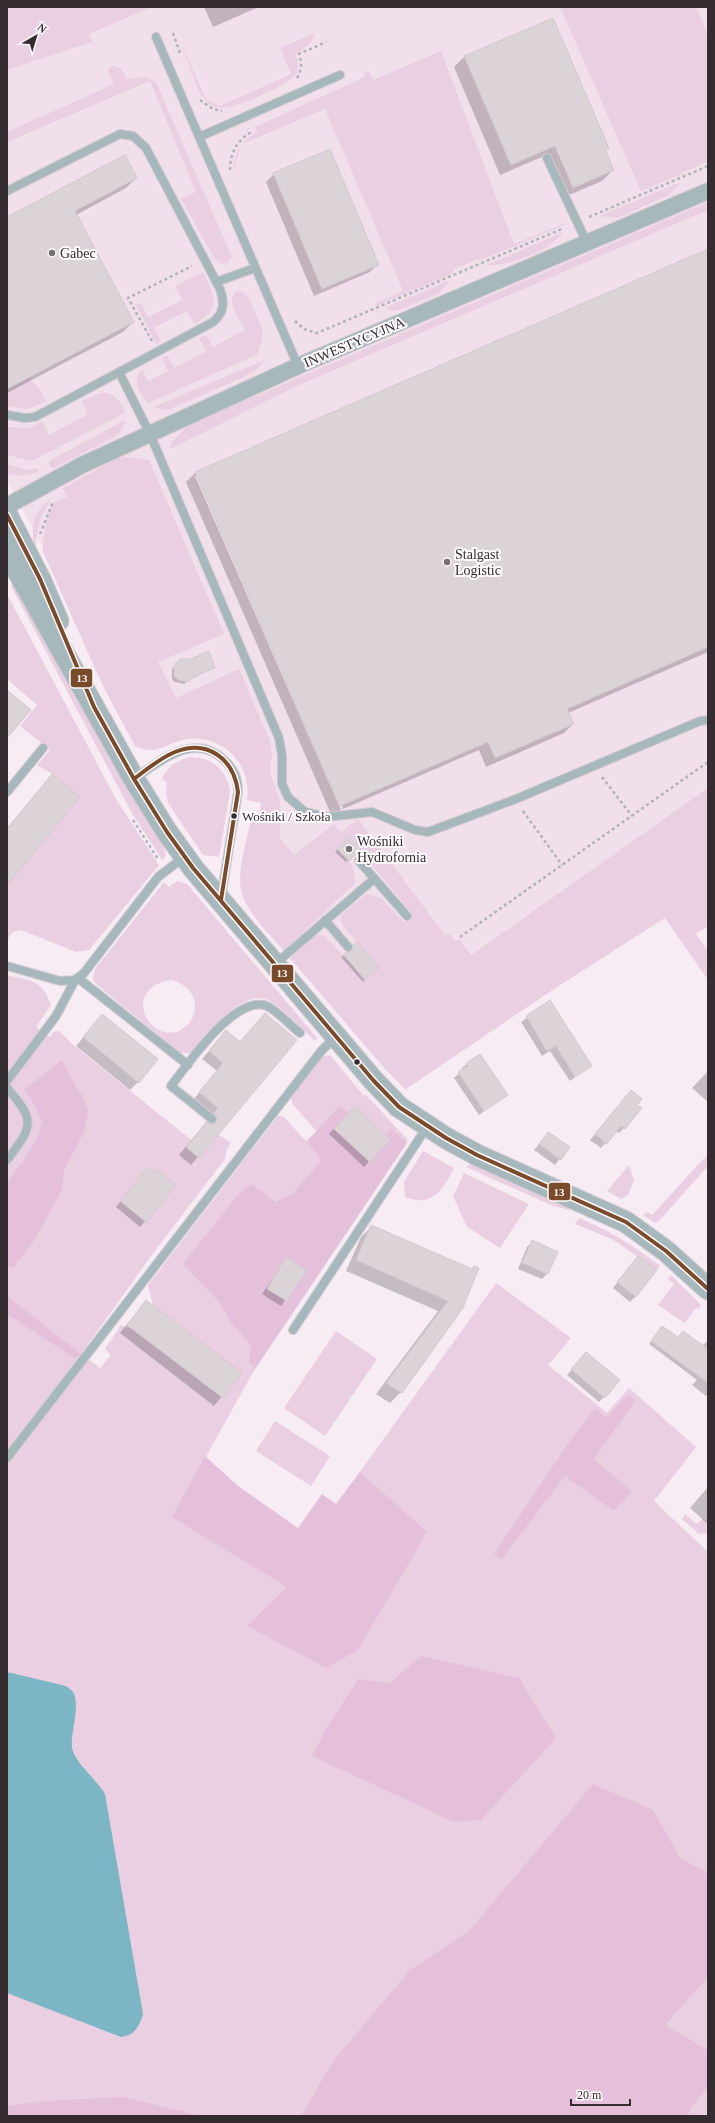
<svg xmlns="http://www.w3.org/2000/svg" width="715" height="2123" viewBox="0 0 715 2123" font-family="Georgia,serif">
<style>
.built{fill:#f2dfec}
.green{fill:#e9cfe1;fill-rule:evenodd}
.forest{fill:#e4c0da}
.water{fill:#7cb6c4}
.shadow{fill:#0003}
.building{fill:#dcd3d9;stroke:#d2c9cf}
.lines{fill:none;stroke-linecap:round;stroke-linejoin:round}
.service-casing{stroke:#d3cad0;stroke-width:10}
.minor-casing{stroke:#d3cad0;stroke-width:18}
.tertiary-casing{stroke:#d3cad0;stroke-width:23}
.path{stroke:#adb5b8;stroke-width:2.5;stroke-dasharray:3 3;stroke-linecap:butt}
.service{stroke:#a7b8bd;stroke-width:8}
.minor{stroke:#a7b8bd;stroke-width:16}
.tertiary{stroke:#a7b8bd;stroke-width:21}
.bus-1-casing{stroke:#fefafd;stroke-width:7}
.bus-1{stroke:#7a4b2a;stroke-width:4}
.poi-dot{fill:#786f75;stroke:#fefafd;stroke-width:1.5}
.bus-dot{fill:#342c31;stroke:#fefafd;stroke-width:1.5}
.labels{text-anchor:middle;stroke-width:4;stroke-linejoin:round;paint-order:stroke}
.bus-label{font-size:13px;fill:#342c31;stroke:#fefafd;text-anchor:start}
.poi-label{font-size:14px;fill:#342c31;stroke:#fefafd;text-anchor:start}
.street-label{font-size:14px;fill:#342c31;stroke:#fefafd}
.line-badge{stroke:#fefafd;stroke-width:1.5}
.badge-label{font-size:11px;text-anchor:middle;font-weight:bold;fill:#fff}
</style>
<rect width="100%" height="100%" fill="#f7ecf4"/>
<path class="built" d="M7 7H708V889L418 1062 294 956 249 901 267 779 212 706 145 742 7 480Z"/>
<path class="green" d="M7 7H152L89 34 92 42 7 70Z
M560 7H696L708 35V163L707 162 682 173V174L591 212 641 191Z
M315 33 311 42 296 55C298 61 299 67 297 73 292 84 232 110 220 108 210 106 204 100 199 92L181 43 206 100 220 106 291 74 280 48Z
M441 51 514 244 565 223 566 224 479 261 478 259 453 270V273L376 306 374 304 403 291 325 109 242 144 235 164 236 168 233 167C236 150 242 141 257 132L255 127 365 77 364 73 369 71 373 80Z
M111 66C119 65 125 72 126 79L145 77 156 82 232 257 227 263 221 264 214 258 181 198 196 192 150 81 7 142V132L114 84 108 71Z
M681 182 669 195 618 218 599 216Z
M708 202V210L297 386 170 449 172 442 188 425Z
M563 232C552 250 508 267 487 265Z
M203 272C215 296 222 309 194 324L187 311 154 328 161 341 156 344 136 305 141 303 148 317 182 300 175 286Z
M451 280 438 294 401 309 393 311 384 308Z
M240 291 248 296 261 326 263 334 258 354 148 403C139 392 131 382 142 369L148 381 168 371 162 358 167 355 174 368 206 351 199 338 206 335 213 347 245 330C240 319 226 304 235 292Z
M265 360 256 370 244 377 168 410 153 407Z
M29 378 40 389 46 401 28 409 7 406V389Z
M103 392C115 394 121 401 125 413L32 461 7 455V427L29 428 42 421 49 435 88 414 81 401Z
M125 420 121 431 116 436 52 469 49 463 51 460Z
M125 457 149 460 224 634 158 662 176 698 239 669 270 741 272 754 270 772 280 802V838L294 855 334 824 341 832 358 819 445 935 450 934 456 942 459 939 471 955 708 788V926L696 934 708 951V980L665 918 557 987 406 1089 410 1094 385 1069 290 958C300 951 312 932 324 935L366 980 379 968 344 927 341 922V915L367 894 381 898 404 922 412 914 349 837 337 849C347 859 358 868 354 884L284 951C269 933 246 913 241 890 237 870 247 840 251 820L258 821 261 803 247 800C252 765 224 735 188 739 166 742 158 757 135 746L103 686 43 552C42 541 47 510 55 502 58 500 63 498 67 497L63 488 114 460Z
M7 464 27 470 36 468 40 471C28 475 19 478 7 473Z
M50 500C41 515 35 533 36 551 30 530 31 513 50 500Z
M17 583 122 777 161 841 166 854 163 861 133 815 11 586Z
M7 594 116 799 159 865 89 950 76 952 21 930 13 932 7 940V885L80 797 52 774 37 765 50 750 20 726 37 705 7 679Z
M191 757C213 758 227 770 230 792L219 857 203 855 168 803 166 794 167 783 162 779C168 766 177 760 191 757Z
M177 881 187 884 318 1039 314 1040C303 1030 277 1002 265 999 238 992 206 1036 191 1053H180L96 984 93 979 95 969 164 882 169 887ZM172 980C216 994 189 1047 157 1029 150 1025 146 1019 144 1012 139 993 156 981 172 980Z
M7 975C31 981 42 979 51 1005L36 1027 50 1037 53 1032 60 1031 72 1044 205 1151 215 1139 204 1130 207 1126 231 1143 227 1149 225 1159 151 1256 81 1354 100 1368 111 1355 105 1349 121 1325 132 1329 223 1398 242 1373 153 1305 148 1285 278 1116H283L306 1141 317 1132 292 1103 291 1097 323 1056 330 1055 364 1096 366 1095 408 1140 255 1369 186 1492 302 1556 336 1505 496 1283 571 1338 548 1365 607 1413 629 1388 696 1447 654 1501 708 1552V2116H7Z
M423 1151 454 1168C443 1190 432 1208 405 1197L404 1182Z
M708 1154V1166L659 1221 655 1223 643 1215 646 1212 652 1215Z
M472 1163 572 1208 570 1210 553 1206 466 1167Z
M629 1165 634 1181 628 1195 621 1199 607 1191Z
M464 1173 529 1204 500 1248 467 1227 453 1196Z
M579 1218C611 1232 633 1245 660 1266L657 1270 612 1239 575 1224Z
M671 1275 701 1305 698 1309 696 1308 685 1323 658 1305 674 1284 668 1279Z
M336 1331 377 1359 325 1436 284 1408Z
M275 1421 330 1456 311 1486 256 1451Z
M685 1514 697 1524 703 1518 708 1522V1533L699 1534 682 1519Z"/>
<path class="forest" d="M62 1060 76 1087 83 1096 88 1111 84 1132 64 1170 62 1190 35 1239 13 1268 7 1266V1183L26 1157 38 1136 42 1121 32 1101 24 1090Z
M339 1107 348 1112 334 1129 369 1162 390 1140 385 1134 391 1128 407 1143 255 1369 249 1362 251 1345 230 1321 220 1303 183 1264 236 1197 251 1184 275 1202 292 1194 322 1160 307 1141Z
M7 1296 81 1354 74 1358 7 1314Z
M628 1395 635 1401 594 1459 632 1491 614 1511 565 1476 502 1559 494 1554 567 1445 591 1413 595 1408 606 1418Z
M205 1456 238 1486 298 1528 322 1494 336 1504 360 1472 427 1532 358 1650 326 1668 247 1626 287 1587 172 1517Z
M421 1656 519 1678 556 1738 481 1820 454 1822 312 1756 326 1729 358 1679 390 1683Z
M593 1784 653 1810 680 1858 708 1873V1977L665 2025 708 2050V2087L692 2106 687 2116H301L334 2060 410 1970 469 1931Z
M122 2097 202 2116H7V2106L45 2101Z"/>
<path class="water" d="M7 1672 66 1686C68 1688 72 1690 73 1692 81 1704 70 1734 72 1748 75 1763 97 1780 105 1794L143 2014C139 2027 135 2035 121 2037L7 1993Z"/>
<path class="shadow" d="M204 7H259L213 27Z
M553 19 608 148 605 151 613 170 602 181 562 198 544 156 500 175 454 67 464 57Z
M274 174 378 264 370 272 314 296 266 182Z
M136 178 126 188 76 215 133 322 123 332 7 393V218Z
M708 250V652L568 713 573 724 564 733 486 767 479 750 343 809 198 476H195L341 810 331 814 186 482 195 473Z
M174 667H214L191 679 184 684 175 682 172 679V669Z
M53 775 7 884V828Z
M349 838 359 849 346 862 335 852Z
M357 943 375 970 363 982 341 957 350 952 351 949Z
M550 1001 590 1066 570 1081 550 1051 542 1056 521 1022Z
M265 1014 296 1040 191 1165 179 1155 211 1116 193 1100 217 1071 202 1059 226 1032 239 1043Z
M102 1015 138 1082 130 1090 76 1046Z
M467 1064 506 1095 479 1115 454 1078 463 1070 462 1068Z
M708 1071V1102L692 1088Z
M626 1097 636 1105 624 1128 619 1133 616 1131 601 1148 590 1140Z
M350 1112 389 1140 364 1167 329 1134Z
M548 1133 569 1147 555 1165 534 1150Z
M142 1175 175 1186 140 1227 116 1207Z
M372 1226 471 1270 401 1392 390 1403 376 1394 438 1311 346 1271 361 1237Z
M532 1242 547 1274 542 1279 518 1269 527 1247Z
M287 1258 305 1270 281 1306 262 1294Z
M633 1262 636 1296 630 1302 613 1288Z
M146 1301 241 1373 214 1406 120 1333Z
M662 1327 677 1338 702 1347 706 1342 708 1343V1393L706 1396 692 1385 697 1380 649 1344Z
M581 1358 604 1397 599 1402 567 1375Z
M708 1487V1524L690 1508Z"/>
<path class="building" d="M553 18 609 148 605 150 614 170 573 188 555 146 511 165 464 56Z
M330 149 379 265 322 289 273 173Z
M125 155 137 178 75 211 134 322 7 389V217Z
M708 249V647L567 709 574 724 495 758 488 742 340 806 195 472Z
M209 651 215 668 195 676 188 682 178 680 174 676V666L177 662 181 659H191Z
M7 690 31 710 7 738Z
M52 774 80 797 7 885V829Z
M349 837 361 849 349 861 337 849Z
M357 942 379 968 365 980 343 954 352 951 353 945Z
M550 1000 592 1066 575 1077 556 1046 547 1051 526 1016Z
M265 1013 297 1040 199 1158 186 1147 207 1122 212 1124 216 1123 217 1117 214 1113 218 1108 199 1092 223 1063 209 1051 226 1030 240 1042Z
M102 1014 158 1059 139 1083 83 1037Z
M480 1054 508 1095 484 1111 458 1072 468 1066 466 1063Z
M631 1090 642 1099 637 1105 642 1108 625 1129 621 1126 607 1144 595 1134Z
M355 1106 391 1140 370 1162 334 1129Z
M548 1132 570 1147 561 1160 539 1144Z
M147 1168 153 1172 156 1169 176 1185 146 1222 120 1201Z
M371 1225 472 1269 474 1266 479 1268 463 1308 402 1393 386 1383 448 1301 356 1260Z
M532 1240 558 1252 548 1274 522 1263Z
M638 1256 657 1270 636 1297 617 1282Z
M286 1257 307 1270 287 1301 267 1289Z
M146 1300 242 1373 223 1398 127 1325Z
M662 1326 678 1337 683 1331 708 1349V1383L651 1341Z
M586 1352 620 1380 605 1398 571 1369Z"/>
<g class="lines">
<g class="service-casing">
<path id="service" d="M156 37 298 366
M199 137 340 75
M547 158 587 243
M7 191 120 134 133 136 146 148 220 289C225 303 224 313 213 322L35 417 25 418 7 415
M216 282 255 268
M119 372 150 434 279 738 282 756V784L288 797 305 812 327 817 372 812 415 830 428 832 516 799 700 721 708 720
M134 779C160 761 195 731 224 760 234 769 238 778 238 792L221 898
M7 792 43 748
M359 861 407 916
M325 920 348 947
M275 964 374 879
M7 966 60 981 75 980 84 973 158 877 184 857
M78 978 188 1065
M7 1081 56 1016 75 980
M7 1088C36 1121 33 1126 7 1160
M212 1119 171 1086C187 1065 238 990 269 1007 280 1014 290 1025 300 1033
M293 1330 427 1127
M7 1458 322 1050 336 1037"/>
</g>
<g class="minor-casing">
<path id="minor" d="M7 506 82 465 298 366 708 191"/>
</g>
<g class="tertiary-casing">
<path id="tertiary" d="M7 515 40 579 58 621
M7 552 134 779 167 832 193 868 373 1080 399 1107 446 1138 477 1155 626 1222 666 1251 708 1289"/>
</g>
<path class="path" d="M173 33 180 53
M297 78C302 70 302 63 299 54L326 42
M200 100 213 109 222 111
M230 170C230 155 236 141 250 133L248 129
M589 217 708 166
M295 321 304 329 317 333 564 228
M152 341 128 298 192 266
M40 534 53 502
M602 777 632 816
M523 811 562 865
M133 820 158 859
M460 937 708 762"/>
<use href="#service" class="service"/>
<use href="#minor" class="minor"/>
<use href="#tertiary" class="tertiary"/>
<g class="bus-1-casing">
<path id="bus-1" d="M7 515 40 579 94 707 134 779 167 832 193 868 373 1080 399 1107 446 1138 477 1155 626 1222 666 1251 708 1289
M134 779C147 769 160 758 175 752 208 739 234 759 238 792L221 900"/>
</g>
<use href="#bus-1" class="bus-1"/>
</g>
<g class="poi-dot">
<circle cx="52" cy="253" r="4"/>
<circle cx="447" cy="562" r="4"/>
<circle cx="349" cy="849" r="4"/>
</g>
<g class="bus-dot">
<circle cx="234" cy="816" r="3.5"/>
<circle cx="357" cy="1062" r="3.5"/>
</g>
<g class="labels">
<g class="bus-label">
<text x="242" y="821">Wośniki / Szkoła</text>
</g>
<g class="poi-label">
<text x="60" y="258">Gabec</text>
<text x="455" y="559">Stalgast<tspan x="455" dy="16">Logistic</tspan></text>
<text x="357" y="846">Wośniki<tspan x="357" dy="16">Hydrofornia</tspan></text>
</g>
<g class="street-label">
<text transform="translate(354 342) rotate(-23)" y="5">INWESTYCYJNA</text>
</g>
</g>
<g class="line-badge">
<rect x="70" y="668" width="23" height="20" rx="4" fill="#7a4b2a"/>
<rect x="271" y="964" width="23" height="19" rx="4" fill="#7a4b2a"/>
<rect x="548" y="1182" width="23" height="19" rx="4" fill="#7a4b2a"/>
</g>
<g class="badge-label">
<text x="82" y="682">13</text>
<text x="282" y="977">13</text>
<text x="559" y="1196">13</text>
</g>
<rect width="715" height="2123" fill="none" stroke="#342c31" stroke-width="16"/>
<g transform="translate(36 36) rotate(38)" stroke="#fefafd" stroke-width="3" paint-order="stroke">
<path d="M0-3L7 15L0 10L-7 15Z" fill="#342c31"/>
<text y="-6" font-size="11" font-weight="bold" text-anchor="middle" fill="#342c31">N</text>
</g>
<path d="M571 2099v6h59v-6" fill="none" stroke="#342c31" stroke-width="2"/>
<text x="577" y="2099" font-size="12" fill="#342c31" stroke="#fefafd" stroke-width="3" paint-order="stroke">20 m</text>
</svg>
